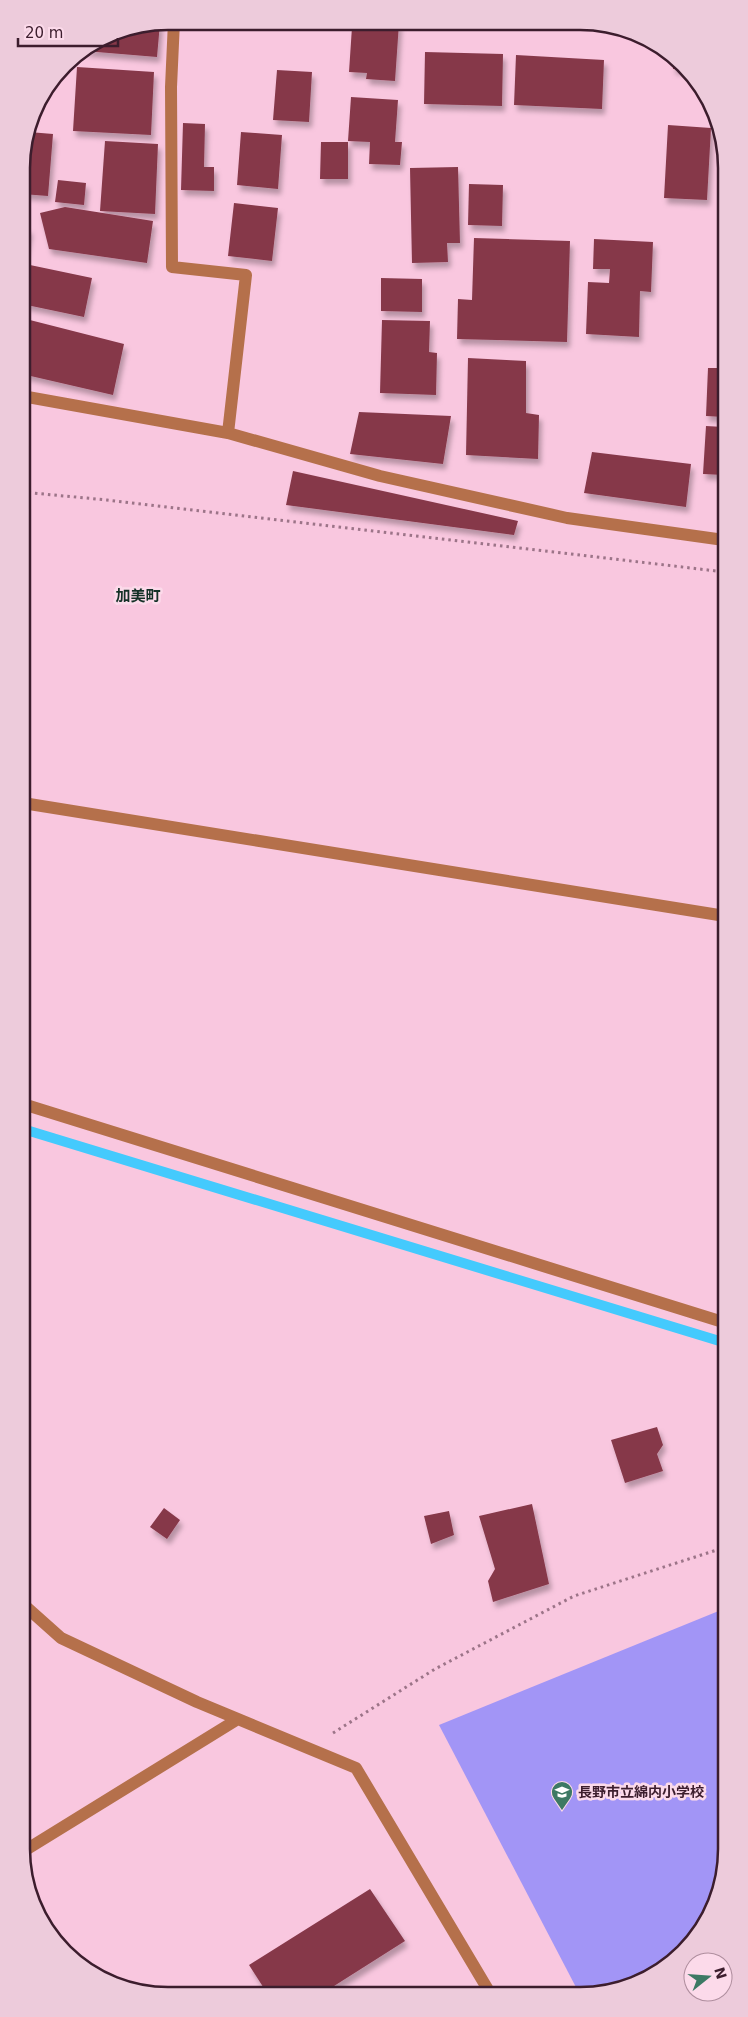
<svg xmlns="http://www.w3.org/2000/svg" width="748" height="2017" viewBox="0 0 748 2017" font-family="'DejaVu Sans','Noto Sans JP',sans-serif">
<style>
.green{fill:#a295f6}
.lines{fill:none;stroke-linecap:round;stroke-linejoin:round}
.stream{stroke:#44cafd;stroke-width:10}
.building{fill:#86384a;filter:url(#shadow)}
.path{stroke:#9c7488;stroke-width:3;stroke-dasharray:2.5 4;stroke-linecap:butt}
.minor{stroke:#b5704b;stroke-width:12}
.labels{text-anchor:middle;stroke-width:5;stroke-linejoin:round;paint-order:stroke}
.poi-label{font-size:14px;font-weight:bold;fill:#3c1d2d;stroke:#fcdaea;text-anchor:start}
.neighbourhood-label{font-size:15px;font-weight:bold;fill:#133026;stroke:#fcdaea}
.rim{fill:none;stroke:#3c1d2d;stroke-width:2.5}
</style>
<defs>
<filter id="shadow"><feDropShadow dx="3" dy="5.5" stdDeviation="2.5" flood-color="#0004"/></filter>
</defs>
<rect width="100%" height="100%" fill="#f9c7df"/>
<path class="green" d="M726 1608V1859L716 1905 691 1946 654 1976 609 1993H579L439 1725Z"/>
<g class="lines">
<path class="stream" d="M23 1129 726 1343"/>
</g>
<path class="building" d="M160 23 157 57 85 51V49L112 32Z
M369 23H399L395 81 366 79 367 73 349 72 352 27 369 28Z
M425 52 503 54 502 106 424 104Z
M516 55 604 60 602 109 514 105Z
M673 58 684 64 687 69H673Z
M77 67 154 72 151 135 73 131Z
M277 70 312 72 309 122 273 120Z
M351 97 398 100 395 142H402L400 165 369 164 370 142 348 141Z
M183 123 205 124 204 167H214V191L181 190Z
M668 125 711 128 707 200 664 198Z
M29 132 53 134 48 196 22 194V158Z
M241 132 282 135 278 189 237 185Z
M105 141 158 144 155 214 100 211Z
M321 142H348V179H320Z
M458 167 460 243H447L448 262 412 263 410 168Z
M58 180 86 183 84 205 55 202Z
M469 184 503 185 502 226 468 225Z
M234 203 278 208 272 261 228 256Z
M65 207 153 221 147 263 49 249 40 213Z
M22 227 30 229 23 264H22Z
M474 238 570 241 567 342 457 339 458 299 472 300Z
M594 239 653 242 651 292 640 291 639 337 586 334 588 282 609 283 610 269H593Z
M30 265 92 278 84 317 22 304Z
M381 278 422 279V312L381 311Z
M22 318 124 344 113 395 22 374Z
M382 320 430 321 429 352 437 353 436 395 380 393Z
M468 358 526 361V413L539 415 538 459 466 455Z
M708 368H724V417L706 416Z
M359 412 451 416 443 464 350 454Z
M706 426 724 427V475L703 474Z
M592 452 691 464 686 507 584 493Z
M293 471 518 521 514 535 286 505Z
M726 1400V1416L719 1404Z
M657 1427 663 1445 657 1454 663 1471 625 1483 611 1440Z
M532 1504 549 1584 493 1602 488 1581 495 1569 479 1516Z
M164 1508 180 1520 167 1539 150 1527Z
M449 1511 454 1535 431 1544 424 1516Z
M370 1889 405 1941 323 1993H267L249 1965Z"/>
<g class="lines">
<path class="path" d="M22 492 107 500 725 572
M333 1733 435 1669 574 1596 726 1547"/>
<path class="minor" d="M174 21 171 87 172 267 246 275 228 433
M22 396 228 433 380 476 567 518 724 540
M23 803 725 916
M23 1104 726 1323
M24 1605 61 1638 197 1702 356 1768 490 1993
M24 1851 238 1719"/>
</g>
<defs>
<g id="school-pin" transform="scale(1.125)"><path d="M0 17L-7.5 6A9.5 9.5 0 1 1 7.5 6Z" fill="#3d7964" stroke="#fcdaea"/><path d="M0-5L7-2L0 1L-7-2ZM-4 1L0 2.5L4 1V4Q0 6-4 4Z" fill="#fff"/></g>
</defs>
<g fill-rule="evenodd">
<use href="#school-pin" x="562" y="1792"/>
</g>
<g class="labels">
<g class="poi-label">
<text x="578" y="1797">長野市立綿内小学校</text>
</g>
<g class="neighbourhood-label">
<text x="138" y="601">加美町</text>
</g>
</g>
<path d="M0 0H748V2017H0ZM168 30H580A138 138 0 0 1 718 168V1849A138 138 0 0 1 580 1987H168A138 138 0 0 1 30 1849V168A138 138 0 0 1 168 30Z" fill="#edcbdb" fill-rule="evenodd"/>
<path class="rim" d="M168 30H580A138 138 0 0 1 718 168V1849A138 138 0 0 1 580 1987H168A138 138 0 0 1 30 1849V168A138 138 0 0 1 168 30Z"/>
<g transform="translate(708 1977) rotate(73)"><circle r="24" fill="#fcdaea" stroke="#af8e9e"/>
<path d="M0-4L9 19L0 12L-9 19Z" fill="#3d7964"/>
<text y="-8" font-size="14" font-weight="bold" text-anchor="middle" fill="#3c1d2d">N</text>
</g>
<path d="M18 38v8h100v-8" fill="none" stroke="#3c1d2d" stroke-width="2.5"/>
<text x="25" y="38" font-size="15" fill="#3c1d2d" stroke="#fcdaea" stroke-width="4" paint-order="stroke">20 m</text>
</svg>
